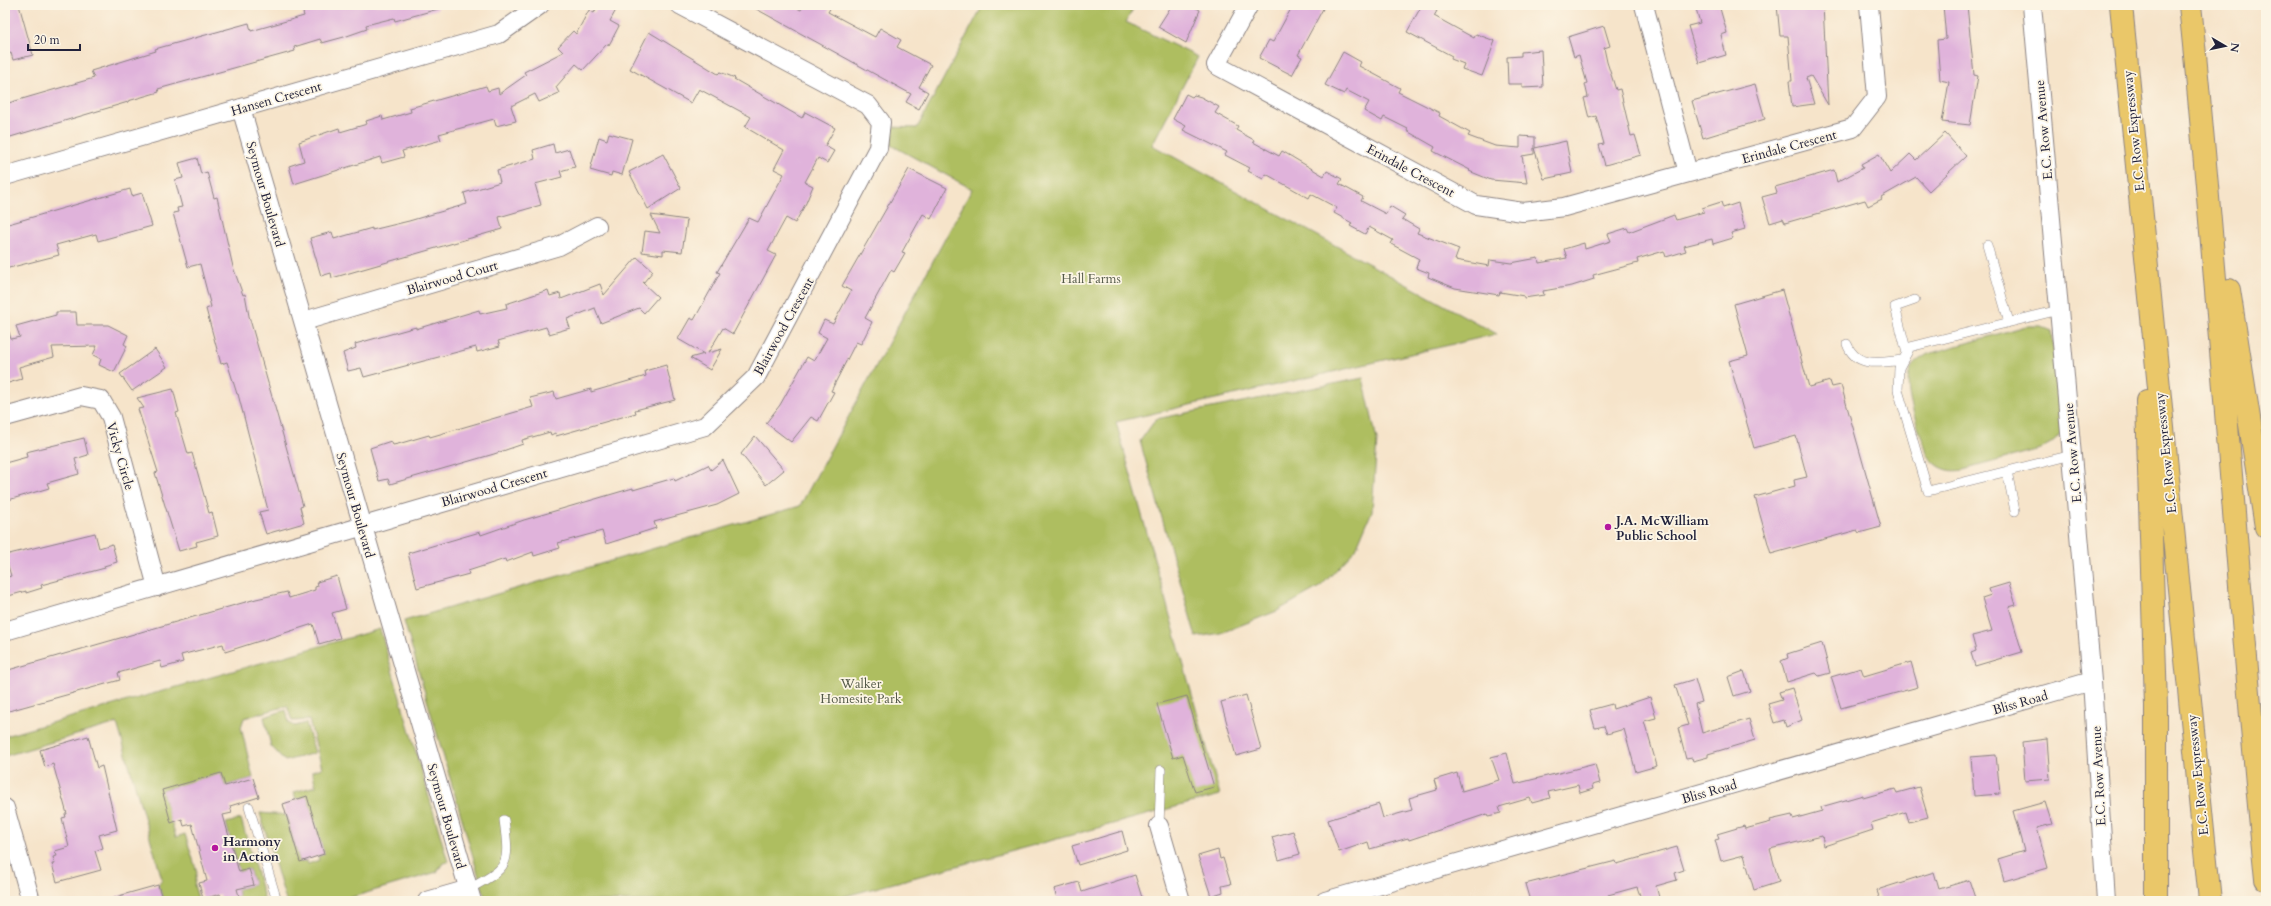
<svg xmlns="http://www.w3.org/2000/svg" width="2271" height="906" viewBox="0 0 2271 906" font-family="Cardo,serif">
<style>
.green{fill:#aebe61;stroke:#68704e}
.building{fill:#e0b3db}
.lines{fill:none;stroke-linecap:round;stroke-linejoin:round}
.lane-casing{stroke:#8c8382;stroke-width:10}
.street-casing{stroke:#8c8382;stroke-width:20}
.highway-casing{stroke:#8c8382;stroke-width:24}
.lane{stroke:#fff;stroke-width:9}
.street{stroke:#fff;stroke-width:18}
.highway{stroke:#eac769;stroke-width:22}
.poi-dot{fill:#b5179e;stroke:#fcf5e5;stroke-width:1.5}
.labels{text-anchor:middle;stroke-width:3.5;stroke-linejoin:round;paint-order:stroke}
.street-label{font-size:13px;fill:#22223b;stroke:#fcf5e5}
.park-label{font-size:13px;fill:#535948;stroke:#fcf5e5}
.poi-label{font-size:13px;font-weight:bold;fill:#22223b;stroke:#fcf5e5;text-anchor:start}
</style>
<rect width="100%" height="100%" fill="#fcf5e5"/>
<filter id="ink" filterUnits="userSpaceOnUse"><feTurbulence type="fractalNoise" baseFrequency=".025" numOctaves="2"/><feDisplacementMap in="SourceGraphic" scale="8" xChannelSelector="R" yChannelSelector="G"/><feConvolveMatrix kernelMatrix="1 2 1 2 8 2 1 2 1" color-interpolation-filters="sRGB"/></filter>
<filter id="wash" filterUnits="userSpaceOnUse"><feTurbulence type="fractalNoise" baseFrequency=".012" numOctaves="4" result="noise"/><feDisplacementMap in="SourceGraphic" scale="16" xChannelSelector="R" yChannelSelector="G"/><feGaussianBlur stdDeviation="0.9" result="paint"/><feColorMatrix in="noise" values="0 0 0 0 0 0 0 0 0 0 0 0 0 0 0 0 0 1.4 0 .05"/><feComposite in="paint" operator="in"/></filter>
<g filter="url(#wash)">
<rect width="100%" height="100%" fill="#f6e4ca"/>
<path class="green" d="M983 5H1135L1126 22 1198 57 1152 145 1497 334 1116 422 1220 795 827 901H486L404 621 800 506 972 189 891 145 892 127 917 128Z
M2026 326H2040L2052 331 2062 433 2051 443 2040 449 1963 470C1947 473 1936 467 1927 454 1921 432 1902 392 1910 370 1913 363 1921 358 1928 354Z
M1363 378 1377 440 1372 511 1356 549 1321 586 1277 611 1221 633 1196 637 1140 441 1156 419Z
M380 629 448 862 443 863 437 872 339 901H286L260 813 286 815 300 862 306 860 308 864 319 860 318 856 324 854 307 797 296 800 294 792 316 786 312 771 322 768 309 720 292 721 287 706 244 718 241 727 253 778 225 786 221 774 162 790 176 837 185 834 197 872 194 885 199 901H163L158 885 162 879 117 723 5 756V736Z
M286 710 289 723 295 726 306 723 315 753 285 761 271 746 264 717Z
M241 819 265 901H220L239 896 237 889 254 885 249 869 239 872 226 823Z"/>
<g id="blocks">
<path class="building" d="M5 5H19L33 55 13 60 11 53 5 55Z
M301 5H437L438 9 395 21 394 18 366 25 367 29 344 37 322 43 320 39 294 47 295 51 158 89 159 92 128 101V102L7 138 5 130V104L94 78 91 71 156 51 155 49 249 23 251 31 304 16Z
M598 5H608L616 10 610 21 619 26 609 45 607 44 583 70 576 64 556 87 559 93 539 102 535 94 511 106 516 121 496 126 494 119 439 134 441 140 402 151 404 157 382 163 380 157 294 184 289 166 304 161 299 142 339 128 340 132 367 124 366 121 382 116 383 120 411 112 410 108 486 86 488 91 498 88 499 94 526 75 524 72 563 52 558 47 573 31 576 34 589 10 594 13Z
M749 5H791L801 10 804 5H832L828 12 875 37 880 28 901 40 897 47 931 65 919 87 928 92 919 109 906 102 911 94Z
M1172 5H1191L1200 10 1186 43 1158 27Z
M1293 5H1325L1298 55 1302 57 1292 75 1259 58 1269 40 1273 42Z
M1422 5H1426L1437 11 1434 16 1474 38 1476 34 1495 41 1482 76 1462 69 1464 64 1451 59 1452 56 1407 32Z
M1695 5H1719L1727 33 1721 35 1726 55 1699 63 1688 26 1700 23Z
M1777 5H1823L1828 105 1811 76 1806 78 1814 104 1792 107 1789 81H1792L1788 36H1780Z
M1943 5H1967L1974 75 1978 76 1970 125 1942 122 1949 82 1940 80 1937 40 1946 39Z
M1604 26 1610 46 1604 48 1607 62 1616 90 1620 89 1631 136 1635 135 1641 155 1605 165 1599 145 1604 144 1596 116 1589 118 1584 98 1588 97 1585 84 1587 83 1579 55 1574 57 1568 37Z
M649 32 718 74 720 72 735 78 734 79 802 118 805 112 835 128 825 146 834 151 827 163 818 158 805 182 813 186 806 203 795 223 786 218 768 251 776 255 733 334 723 328 708 353 722 349 710 370 690 358 704 354 678 339 690 318 694 320 720 273 717 272 749 218 758 222 784 174 774 169 784 150 745 127 751 117 699 89 691 103 630 69Z
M1541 50 1543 87 1522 88V84H1508L1507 57 1521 56V52Z
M1343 52 1361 62 1359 66 1400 88 1398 92 1440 113 1439 116 1470 133 1468 136 1495 146 1520 148V136L1535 137V148L1566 141 1572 173 1544 179 1534 148V154L1522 156 1527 183 1491 180 1469 171 1470 170 1433 151 1435 147 1407 131 1408 129 1384 117 1382 121 1364 111 1369 102 1346 90 1344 94 1325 85Z
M1755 84 1765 119 1703 138 1692 101Z
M1186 94 1192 97 1194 95 1201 97 1219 107 1215 113 1238 126 1236 130 1254 140 1253 142 1279 156 1282 151 1324 176 1327 171 1342 179 1339 184 1363 197 1361 201 1386 214 1390 206 1405 215 1402 219 1419 229 1417 233 1459 249 1455 260 1489 266 1490 260 1511 263 1538 258 1539 263 1567 258 1564 249 1584 243 1585 249 1611 241 1608 234 1627 228 1629 232 1674 215 1676 220 1704 212 1702 208 1721 202 1723 208 1738 203 1745 229 1731 233 1733 238 1713 244 1712 239 1684 246 1686 251 1666 257 1664 251 1637 259 1638 263 1593 275 1594 279 1572 286 1543 291 1544 295 1524 298V296L1500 292 1499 295 1455 288 1428 277 1429 273 1416 268 1419 259 1391 244 1393 240 1369 227 1365 234 1350 226 1352 223 1334 213 1337 208 1311 194 1309 198 1266 174 1263 179 1248 171 1250 168 1225 155 1227 152 1183 130 1186 126 1173 119Z
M609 133 632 139 622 175 612 172 611 176 590 170 599 137 607 140Z
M1945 133 1966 156 1929 191 1916 177 1881 197 1882 199 1868 206 1865 200 1785 223 1783 219 1770 223 1762 197 1777 193 1775 187 1834 170 1837 182 1863 168 1861 164 1879 154 1890 173 1910 154 1916 160Z
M553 144 555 153 569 149 575 167 560 171 562 177 535 184 541 205 499 217 502 229 332 278 331 273 321 276 310 238 332 232 334 239 372 228V230L409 221 467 204 464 193 500 182 497 170 535 159 533 150Z
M663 154 681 188 648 209 629 172Z
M197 158 201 174 207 172 214 198 217 197 233 267 243 295 245 294 249 316 303 506 300 507 304 523 266 534 259 512 268 510 238 394H237L227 362 221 364 206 309 211 307 200 264 188 267 173 213 178 212 177 208 182 207 175 180 183 178 179 163Z
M909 169 947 188 931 219 923 214 902 252 905 253 894 272 891 270 865 318 872 322 861 344 856 342 831 391 834 392 818 421 811 417 791 442 766 423 780 405 807 357 814 361 827 338 818 333 824 320 833 324 851 291 842 286Z
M130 189 132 196 142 193 152 226 98 241 96 234 56 245 59 255 5 269V225Z
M651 215 687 220 682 252 663 250V255L642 252 645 231 660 233Z
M637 257 653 271 643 283 658 297 644 313 639 308 601 323 595 308 567 319 570 328 549 334 546 327 498 341 500 346 477 352 476 347 364 377 361 368 348 371 343 353 356 348 355 344 416 327V329L479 310 480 314 507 308 506 304 548 290 550 296 560 293 561 299 600 284 604 295Z
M1782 290 1809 387 1830 381 1832 387 1841 385 1881 527 1859 533 1857 530 1771 554 1755 497 1795 486 1794 480 1807 477 1796 436 1754 448 1729 361 1748 356 1734 304Z
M56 312H76L77 325H108L128 335 124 344 127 346 114 372 99 365 101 359 93 355 97 346 52 347 54 357 19 367 22 379 5 384V332H9L11 339 20 337 16 326 56 315Z
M155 349 167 367 132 391 120 374Z
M666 365 675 400 635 410 636 413 556 436 555 433 551 435 550 432 522 440 523 444 494 454 390 484 388 479 379 481 370 448 391 441 393 445 398 444 429 435 430 437 533 407 530 398 554 392 556 399 591 389V392L646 376 645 371Z
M173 389 179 412 176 413 188 454 192 453 209 513 212 512 218 536 196 542 197 546 179 551 155 473 158 472 138 409 144 408 137 398Z
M755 436 784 470 766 485 741 454Z
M84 438 88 455 75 459 79 474 47 483 49 488 5 501V463L27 457 26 452Z
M723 460 739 494 717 505 654 522 656 528 606 544 602 531 558 543 560 548 534 556 533 552 506 562 505 559 468 571 469 574 417 588 408 553 480 532 481 535 524 520 633 488V490L674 478 675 481 708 465 711 470Z
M95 533 99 548 112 544 117 562 104 566 105 568 41 585 42 588 26 593V591L5 597V578L11 576 5 555Z
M337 576 346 609 332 613 340 638 319 644 313 624 225 652 223 644 181 655 183 662 162 668 160 661 118 673 120 680 5 712V671L256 599 287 592 289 598 315 590V587L318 586 317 582Z
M2009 583 2016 605 2009 607 2022 652 1975 666 1971 653 1976 651 1972 636 1992 631 1982 598 1991 595 1989 589Z
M1822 643 1830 673 1819 676 1816 673 1787 682 1781 661 1788 658 1787 654Z
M1911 662 1918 687 1841 708 1831 677 1861 668 1864 676Z
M1744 671 1750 691 1734 696 1728 677Z
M1695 679 1702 702 1695 704 1702 733 1749 719 1755 740 1708 754V757L1693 761 1692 758 1686 759 1678 728 1688 725 1675 685Z
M1792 688 1802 720 1786 727 1784 720 1774 723 1768 704 1782 700 1779 692Z
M1246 695 1261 749 1236 756 1221 702Z
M1187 696 1214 787 1195 792 1183 755 1173 758 1157 704Z
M1650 697 1656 718 1644 721 1657 766 1636 772 1624 729 1607 734 1604 726 1595 728 1590 710 1612 704 1613 709Z
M88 736 97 768 102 766 117 830 99 835 103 848 95 851 101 870 57 882 52 864H55L53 857 57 856 55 851 69 847 62 818 66 817 65 814H67L53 764 45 767 40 750Z
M2047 739 2050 779 2025 781 2022 742Z
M1507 753 1515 784 1595 764 1600 783 1592 785 1593 789 1580 793 1578 785 1548 792 1550 798 1532 803 1530 798 1499 807 1501 813 1488 816 1487 814 1409 840 1408 838 1370 849 1368 842 1339 852 1328 820 1379 804 1383 818 1412 810 1409 798 1437 790 1434 780 1457 773 1462 791 1499 780 1491 757Z
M1996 755 2000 794 1974 796 1971 757Z
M221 773 225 786 253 778 259 797 230 806 232 813 223 815 239 872 249 869 254 885 237 889 239 896 222 901 220 894 203 899 199 883 207 881 192 824 184 826 182 819 171 823 162 790Z
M1919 787 1928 817 1909 822 1906 812 1871 823 1873 830 1824 846 1822 836 1770 849 1779 882 1754 890 1744 855 1721 861 1715 840 1719 839 1717 834 1744 826 1745 829 1771 822 1770 820 1792 815 1793 819 1822 811 1821 807 1863 795V798L1895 789 1897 793Z
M307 796 324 854 300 862 283 804Z
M2045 802 2052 824 2037 828 2048 868 2004 881 1998 859 2024 851 2013 811Z
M1122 831 1127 850 1078 865 1072 846Z
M1293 831 1300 854 1279 860 1272 837Z
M1677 847 1684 870 1675 873 1677 880 1656 886 1660 901H1642L1637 887 1608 895 1609 901H1530L1525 884 1616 861 1617 864Z
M1218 850 1220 859 1223 858 1231 884 1222 886 1223 892 1211 896 1198 856Z
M1934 872 1939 889 1969 880 1976 901H1881L1877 890Z
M1135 875 1143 901H1058L1054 889 1079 882 1082 892Z
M158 885 163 901H115V897Z"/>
</g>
</g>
<g filter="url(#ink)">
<use href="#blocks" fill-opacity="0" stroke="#8c8382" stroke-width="1"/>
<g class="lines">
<g class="lane-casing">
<path id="lane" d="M1987 245 2009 322
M2059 310 1910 347 1899 368 1898 390 1928 491 2072 455
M1847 344C1856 369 1882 362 1903 360
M1907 353 1895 307 1915 300
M2007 471 2015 511
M249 807 277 901
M1159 826 1161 770
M469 889C509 867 510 866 504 820"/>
</g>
<g class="street-casing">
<path id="street" d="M1249 5 1216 65 1476 205 1523 212 1564 207 1853 128 1877 97 1869 5
M1644 5 1688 173
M2032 5 2092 681 2106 901
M241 108 472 901
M5 176 499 34 540 5
M304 321 559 246 597 226
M5 417 81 396 101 400 111 417 157 587
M5 631 705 426 756 377 878 148 881 122 868 105 680 5
M5 808 31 901
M1159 826 1181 901
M427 901 469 889
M1325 901 2092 681"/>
</g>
<g class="highway-casing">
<path id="highway" d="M2121 5 2210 901
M2190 5C2220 296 2237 588 2266 879
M2229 290 2266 527
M2147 401 2156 706V901"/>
</g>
<use href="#lane" class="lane"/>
<use href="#street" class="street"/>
<use href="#highway" class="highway"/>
</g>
</g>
<g class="poi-dot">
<circle cx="1608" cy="527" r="4"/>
<circle cx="215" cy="848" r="4"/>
</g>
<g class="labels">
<g class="street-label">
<text transform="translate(276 98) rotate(-16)" y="5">Hansen Crescent</text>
<text transform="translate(2043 130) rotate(-95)" y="5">E.C. Row Avenue</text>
<text transform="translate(2133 131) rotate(-96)" y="5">E.C. Row Expressway</text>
<text transform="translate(1789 146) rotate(-15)" y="5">Erindale Crescent</text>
<text transform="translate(1411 170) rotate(28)" y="5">Erindale Crescent</text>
<text transform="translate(266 194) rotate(74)" y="5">Seymour Boulevard</text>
<text transform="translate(452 277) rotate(-16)" y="5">Blairwood Court</text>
<text transform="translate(783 326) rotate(-61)" y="5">Blairwood Crescent</text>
<text transform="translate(2072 453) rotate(-95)" y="5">E.C. Row Avenue</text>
<text transform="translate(2165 453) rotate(-96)" y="5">E.C. Row Expressway</text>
<text transform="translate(121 456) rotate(74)" y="5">Vicky Circle</text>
<text transform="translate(494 487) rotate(-16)" y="5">Blairwood Crescent</text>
<text transform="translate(356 505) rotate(74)" y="5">Seymour Boulevard</text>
<text transform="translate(2020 702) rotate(-16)" y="5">Bliss Road</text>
<text transform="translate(2197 775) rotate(-96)" y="5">E.C. Row Expressway</text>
<text transform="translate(2098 776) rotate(-93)" y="5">E.C. Row Avenue</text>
<text transform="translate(1709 791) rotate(-16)" y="5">Bliss Road</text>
<text transform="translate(447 816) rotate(74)" y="5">Seymour Boulevard</text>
</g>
<g class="park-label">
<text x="1091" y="283">Hall Farms</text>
<text x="861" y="688">Walker<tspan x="861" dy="15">Homesite Park</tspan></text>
</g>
<g class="poi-label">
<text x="1616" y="525">J.A. McWilliam<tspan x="1616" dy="15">Public School</tspan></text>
<text x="223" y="846">Harmony<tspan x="223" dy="15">in Action</tspan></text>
</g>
</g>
<rect width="2271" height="906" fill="none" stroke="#fcf5e5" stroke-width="20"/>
<g transform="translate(2225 46) rotate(99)" stroke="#fcf5e5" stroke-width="3" paint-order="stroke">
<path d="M0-3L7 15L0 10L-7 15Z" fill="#22223b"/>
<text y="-6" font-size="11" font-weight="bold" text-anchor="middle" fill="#22223b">N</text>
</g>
<path d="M28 44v6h52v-6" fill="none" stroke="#22223b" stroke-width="2"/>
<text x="34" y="44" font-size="12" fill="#22223b" stroke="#fcf5e5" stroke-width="3" paint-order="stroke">20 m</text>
</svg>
